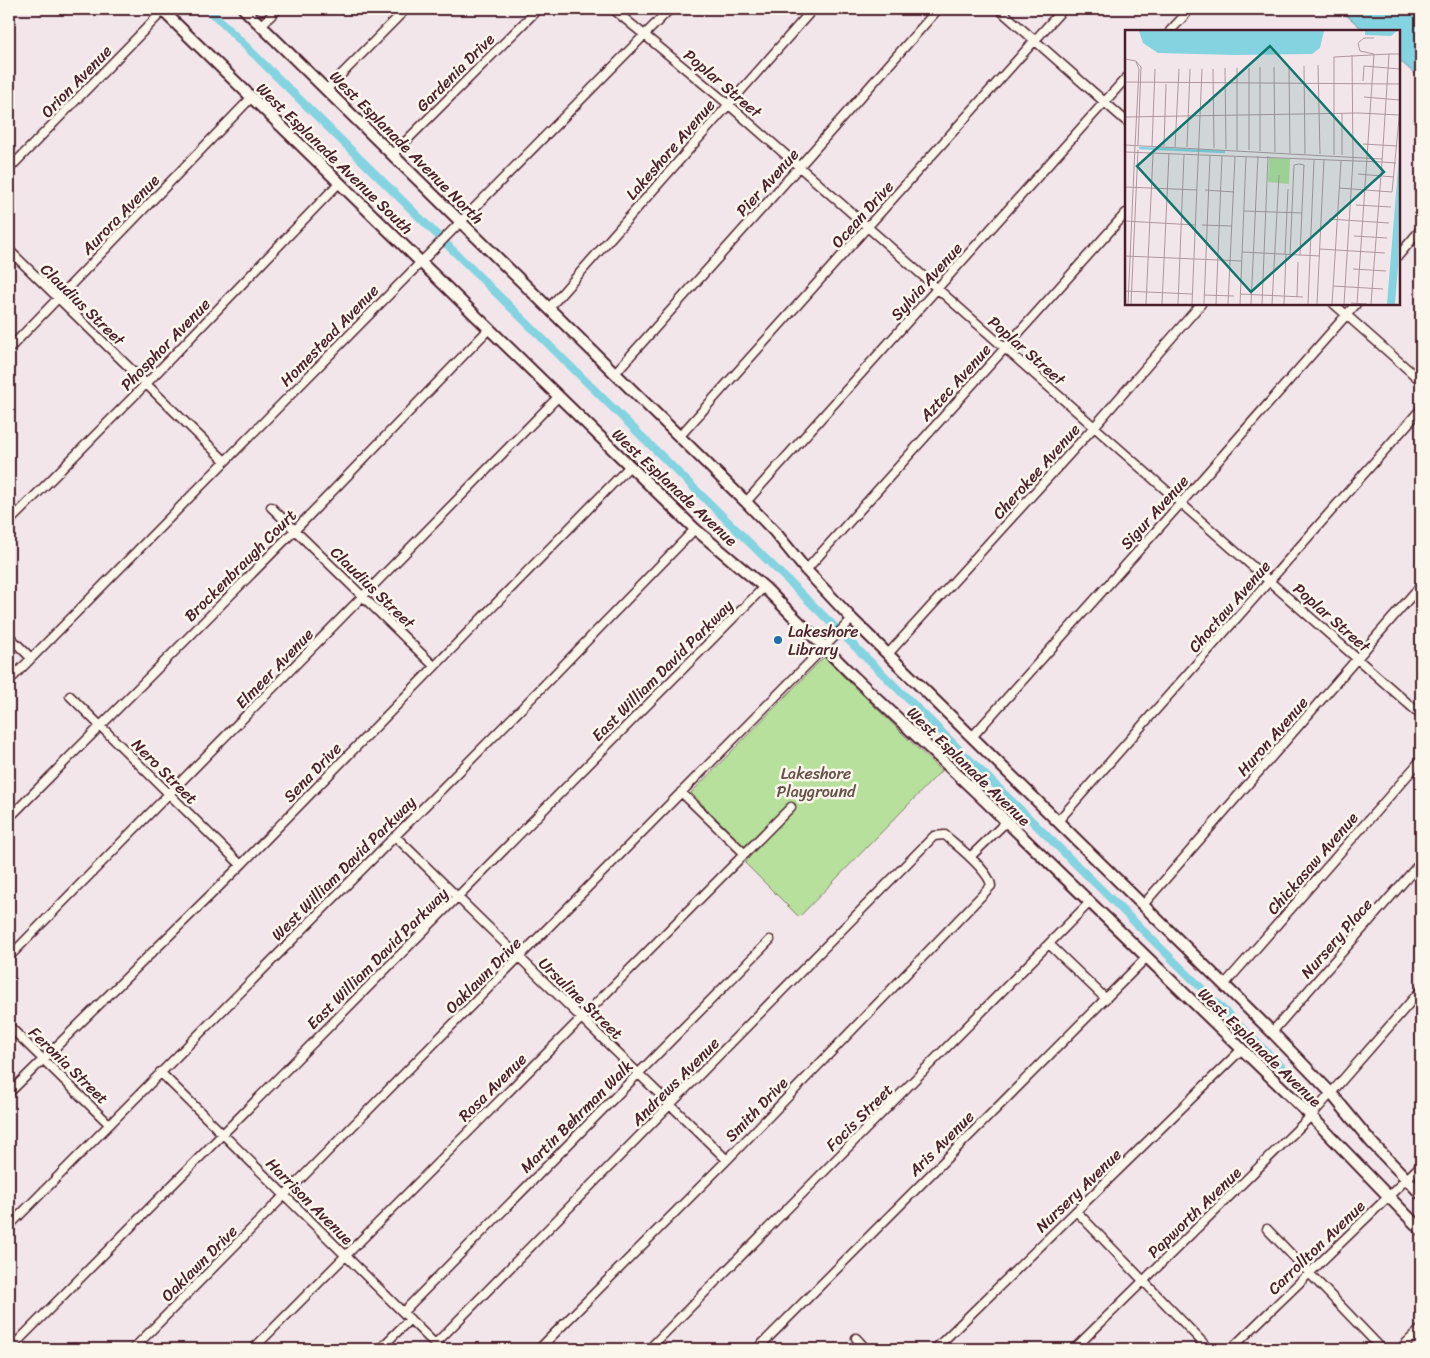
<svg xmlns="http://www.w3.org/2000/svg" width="1430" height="1358" viewBox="0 0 1430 1358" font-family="Sriracha,sans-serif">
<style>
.green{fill:#b7e09d;stroke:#808064}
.water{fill:#84d3e0;stroke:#6d8b98}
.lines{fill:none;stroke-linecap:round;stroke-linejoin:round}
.canal{stroke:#84d3e0;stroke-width:8}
.minor-casing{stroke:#4a1f2b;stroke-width:11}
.major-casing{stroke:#4a1f2b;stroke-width:14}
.minor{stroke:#fbf7ec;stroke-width:8}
.major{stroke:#fbf7ec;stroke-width:10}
.poi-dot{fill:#1f6fb2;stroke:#fbf7ec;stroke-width:2}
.labels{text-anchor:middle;stroke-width:5;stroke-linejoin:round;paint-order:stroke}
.street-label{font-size:16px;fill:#4a1f2b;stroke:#fbf7ec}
.poi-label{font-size:16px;fill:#4a1f2b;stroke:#fbf7ec;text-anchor:start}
.park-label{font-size:16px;fill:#654f48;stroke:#fbf7ec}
.inset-river{fill:none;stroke:#84d3e0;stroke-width:2.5}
.inset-road{fill:none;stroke:#af969e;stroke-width:1}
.view{fill:#0f766e;fill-opacity:0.15;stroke:#0f766e;stroke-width:2.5}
.inset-edge{fill:none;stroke:#4a1f2b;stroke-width:2.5}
</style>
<rect width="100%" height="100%" fill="#f3e6eb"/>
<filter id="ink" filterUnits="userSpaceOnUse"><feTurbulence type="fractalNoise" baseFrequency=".02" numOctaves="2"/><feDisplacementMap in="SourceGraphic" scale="10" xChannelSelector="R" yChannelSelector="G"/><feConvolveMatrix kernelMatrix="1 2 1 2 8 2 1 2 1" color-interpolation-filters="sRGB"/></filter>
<g filter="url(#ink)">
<path class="green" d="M824 657 941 771 799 917 745 863 752 854 691 793Z"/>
<path class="water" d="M1339 9H1421V79L1399 60V31H1365Z"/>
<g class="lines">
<path class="canal" d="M208 9 1311 1096"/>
<g class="minor-casing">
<path id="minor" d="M613 9 728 104 1421 715
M999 9 1126 121
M261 25 278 9
M1170 31 1185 15
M327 89 406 9
M393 154 538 9
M9 169 163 11
M9 250 225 461
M1399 255 1421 229
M1334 304 1421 381
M549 308 813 9
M9 349 251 98
M615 373 799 167 938 9
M679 437 1063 9
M746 502 1126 78
M271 507 434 666
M9 522 146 384 339 183
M806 570 1126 213
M9 636 31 658
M888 654 1094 427 1201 304
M9 681 670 9
M70 696 241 865
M972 737 1181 503 1356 304
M681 792 745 854
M9 818 295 530 489 329
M1058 821 1421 409
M395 836 727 1160
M970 857 1006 822
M1143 905 1421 585
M1049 944 1105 998
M9 957 558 397
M1224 985 1421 760
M9 1026 109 1124
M1272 1032 1421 862
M160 1072 440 1349
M9 1093 241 865 630 466
M1076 1211 1209 1349
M9 1226 520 710 695 529
M1267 1229 1382 1349
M403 1312 770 940
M856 1338 866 1349
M435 1344 934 836 945 835C956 845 990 871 991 886L727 1160 539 1349
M10 1349 764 587
M133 1349 852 619
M253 1349 791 807
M380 1349 410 1319
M649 1349 1089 903
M757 1349 1146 958
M935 1349 1241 1050
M1074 1349 1311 1116 1421 990
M1231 1349 1421 1165
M1400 1349 1421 1329"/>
</g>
<g class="major-casing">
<path id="major" d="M161 9 630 466 695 529 764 587 853 676 977 793 1311 1116 1421 1230
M244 9 746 502 775 532 806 570 852 619 1272 1032 1331 1093 1372 1143 1421 1194"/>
</g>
<use href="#minor" class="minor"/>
<use href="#major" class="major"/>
</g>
</g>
<circle class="poi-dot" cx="778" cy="640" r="5"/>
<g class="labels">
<g class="street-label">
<text transform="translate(455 72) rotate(-45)" y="6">Gardenia Drive</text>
<text transform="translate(76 81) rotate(-46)" y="6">Orion Avenue</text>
<text transform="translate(723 83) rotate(40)" y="6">Poplar Street</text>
<text transform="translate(407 147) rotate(45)" y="6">West Esplanade Avenue North</text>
<text transform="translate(670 149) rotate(-49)" y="6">Lakeshore Avenue</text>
<text transform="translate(335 158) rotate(44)" y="6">West Esplanade Avenue South</text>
<text transform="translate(767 182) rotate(-48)" y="6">Pier Avenue</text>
<text transform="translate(120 214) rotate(-46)" y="6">Aurora Avenue</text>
<text transform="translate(862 214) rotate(-48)" y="6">Ocean Drive</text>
<text transform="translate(926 281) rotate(-48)" y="6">Sylvia Avenue</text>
<text transform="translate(83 304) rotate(44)" y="6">Claudius Street</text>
<text transform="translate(329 335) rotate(-46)" y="6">Homestead Avenue</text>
<text transform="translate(165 344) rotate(-46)" y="6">Phosphor Avenue</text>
<text transform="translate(1027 350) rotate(41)" y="6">Poplar Street</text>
<text transform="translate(955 382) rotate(-48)" y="6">Aztec Avenue</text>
<text transform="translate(1036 471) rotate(-48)" y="6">Cherokee Avenue</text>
<text transform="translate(675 487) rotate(43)" y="6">West Esplanade Avenue</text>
<text transform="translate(1154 512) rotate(-48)" y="6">Sigur Avenue</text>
<text transform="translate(240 565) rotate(-45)" y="6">Brockenbraugh Court</text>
<text transform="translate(373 587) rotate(44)" y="6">Claudius Street</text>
<text transform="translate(1229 606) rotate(-49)" y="6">Choctaw Avenue</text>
<text transform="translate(1332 617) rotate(41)" y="6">Poplar Street</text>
<text transform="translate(274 668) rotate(-46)" y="6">Elmeer Avenue</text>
<text transform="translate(662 670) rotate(-45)" y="6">East William David Parkway</text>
<text transform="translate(1272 736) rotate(-49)" y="6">Huron Avenue</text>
<text transform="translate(969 766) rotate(44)" y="6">West Esplanade Avenue</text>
<text transform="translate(165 771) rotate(45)" y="6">Nero Street</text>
<text transform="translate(312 772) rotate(-46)" y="6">Sena Drive</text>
<text transform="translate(1312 863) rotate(-49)" y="6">Chickasaw Avenue</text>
<text transform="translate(343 868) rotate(-45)" y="6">West William David Parkway</text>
<text transform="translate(1336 938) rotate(-49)" y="6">Nursery Place</text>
<text transform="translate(377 958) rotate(-45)" y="6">East William David Parkway</text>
<text transform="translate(483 975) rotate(-45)" y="6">Oaklawn Drive</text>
<text transform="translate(581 998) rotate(44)" y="6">Ursuline Street</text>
<text transform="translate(1260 1047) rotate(44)" y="6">West Esplanade Avenue</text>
<text transform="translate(69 1065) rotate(44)" y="6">Feronia Street</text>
<text transform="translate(675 1081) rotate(-45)" y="6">Andrews Avenue</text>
<text transform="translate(492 1087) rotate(-45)" y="6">Rosa Avenue</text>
<text transform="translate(756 1109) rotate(-46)" y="6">Smith Drive</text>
<text transform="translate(576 1116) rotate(-45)" y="6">Martin Behrman Walk</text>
<text transform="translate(859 1117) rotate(-45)" y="6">Focis Street</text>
<text transform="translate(941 1143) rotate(-45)" y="6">Aris Avenue</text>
<text transform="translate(1078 1190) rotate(-44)" y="6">Nursery Avenue</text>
<text transform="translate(310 1201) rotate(45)" y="6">Harrison Avenue</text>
<text transform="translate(1194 1212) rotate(-44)" y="6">Papworth Avenue</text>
<text transform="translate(1316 1247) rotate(-44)" y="6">Carrollton Avenue</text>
<text transform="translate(199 1263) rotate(-45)" y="6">Oaklawn Drive</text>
</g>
<g class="poi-label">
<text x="788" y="637">Lakeshore<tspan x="788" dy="18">Library</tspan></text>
</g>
<g class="park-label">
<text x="816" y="779">Lakeshore<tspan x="816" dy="18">Playground</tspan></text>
</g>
</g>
<g transform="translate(1125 30)">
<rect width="275" height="275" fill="#f3e6eb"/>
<path d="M144 128 165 129 164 154 143 152Z" fill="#b7e09d"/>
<path d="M14 1H199L195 18 187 24 110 25 33 23 18 13ZM240 1H272L266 6 240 5ZM275 114 273 237 270 274H262Z" fill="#84d3e0"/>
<path class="inset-river" d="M14 118 100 122"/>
<path class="inset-road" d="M249 8H239L233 13 235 21 249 24M0 29 11 31 16 37 13 115M193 35 195 124M164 36 165 123M179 36 180 124M135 37V121M149 37 150 122M100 38 101 119M112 38V120M124 38V120M88 39 89 118M238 51 239 36 275 39M0 52 275 54M239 67 275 70M217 83V125M0 87 234 83 274 85M238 114 272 116M0 115 257 129M10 116 14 39 11 32M27 116 30 39M39 116 41 54M50 117 54 39M62 117 65 39M0 122 257 132 264 24H275M209 125V27L264 24M233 144 269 147M0 157 72 160M214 158 267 162 275 78M80 160 109 162M231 175 266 177M119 181 177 183M204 189 264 193M0 191 70 195M77 195 107 196M229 206 262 208M195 219 260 223M117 222 195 226M160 224 163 159M165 225 169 135 174 134 179 135 175 225M0 226 117 231M228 239 261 241M208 256 258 259M0 261 67 264M115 264 178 267M79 265 109 266M172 267 173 232M226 273 242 274M3 274 10 116M6 274 13 120M21 274 28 124M37 274 44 124M53 274 59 125M67 274 77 39M79 274 85 126M91 274 97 126M103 274 110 127M115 274 121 127M126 274 133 126M137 274 143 126M147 274 154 145M159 274 161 224M183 274 189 130M192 274 199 129M207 274 216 131M219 274 228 130 227 25M232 274 249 24M246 274 257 132 271 133"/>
<path class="view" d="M145 16 259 142 126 262 12 136Z"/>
<rect width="275" height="275" class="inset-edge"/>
</g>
<rect width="1430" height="1358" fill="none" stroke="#fbf7ec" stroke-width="30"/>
<rect x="15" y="15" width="1400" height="1328" fill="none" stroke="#4a1f2b" stroke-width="2" filter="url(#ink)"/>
</svg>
